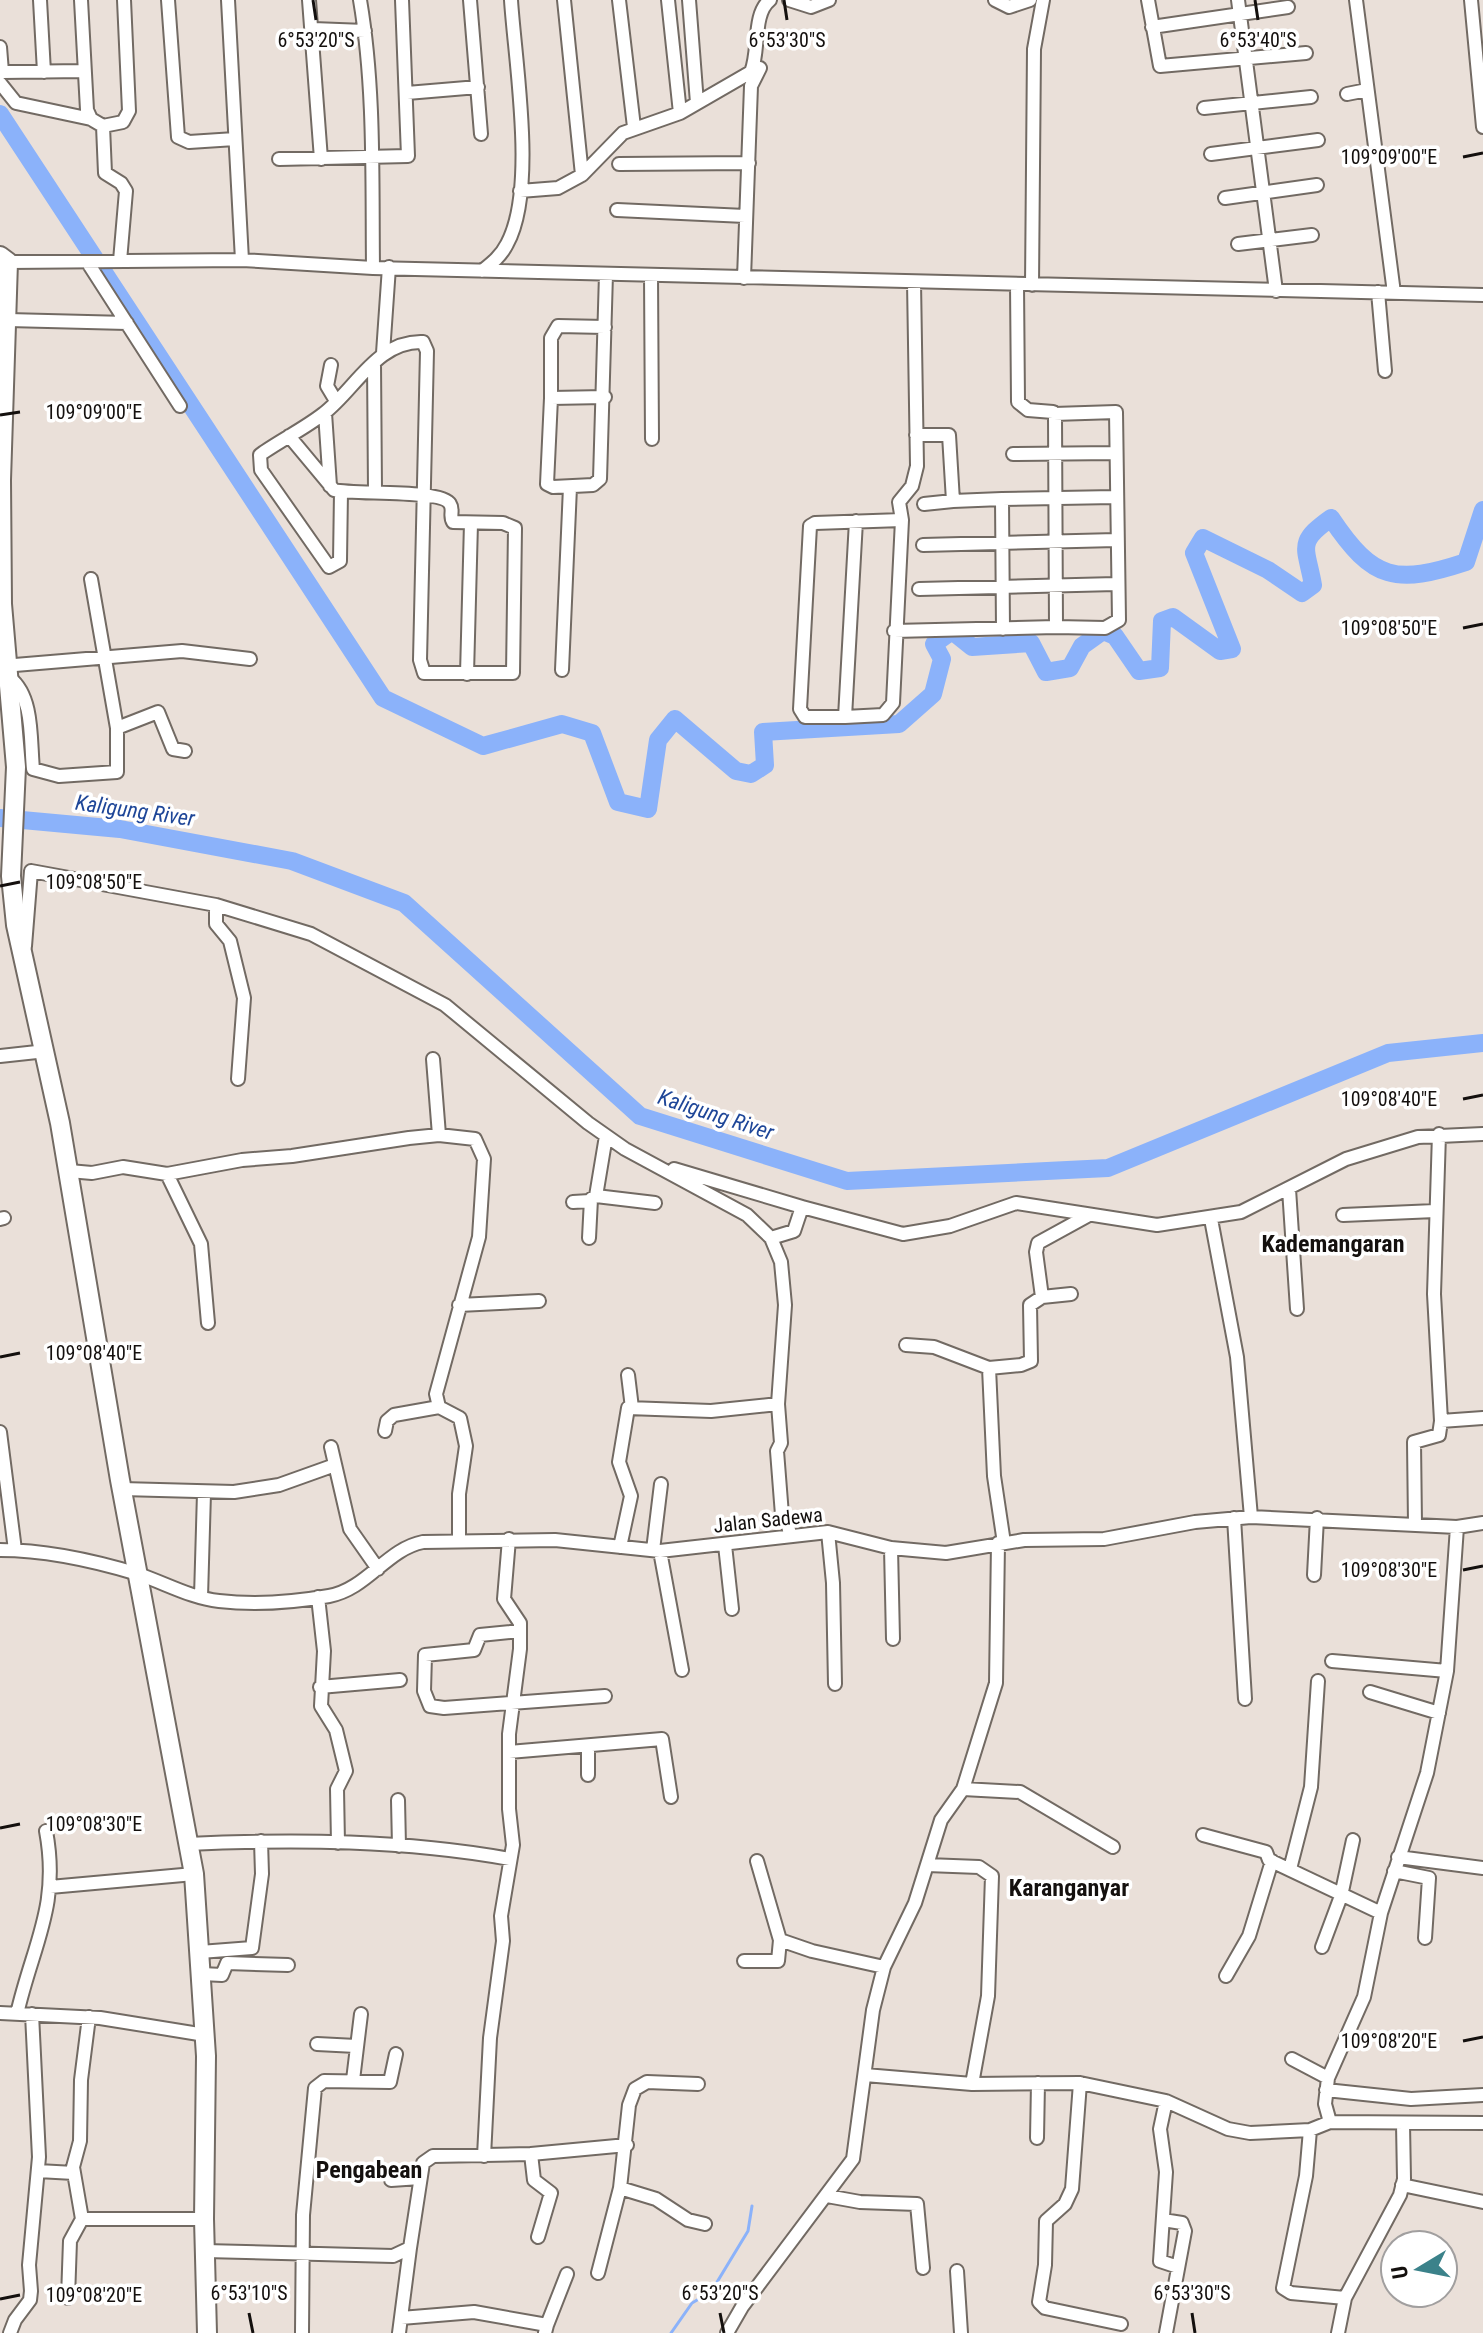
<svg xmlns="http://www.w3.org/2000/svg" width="1483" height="2333" viewBox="0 0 1483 2333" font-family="'Roboto Condensed',sans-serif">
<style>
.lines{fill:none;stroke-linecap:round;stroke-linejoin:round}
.stream{stroke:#8bb2fa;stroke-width:3}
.river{stroke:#8bb2fa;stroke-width:18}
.street-casing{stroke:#726a63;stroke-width:16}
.secondary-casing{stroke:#726a63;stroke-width:22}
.street{stroke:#fff;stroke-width:12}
.secondary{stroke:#fff;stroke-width:18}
.ticks{fill:none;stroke:#14100e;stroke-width:3}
.labels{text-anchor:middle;stroke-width:7;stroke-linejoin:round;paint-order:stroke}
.street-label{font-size:20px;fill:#14100e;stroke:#fff}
.water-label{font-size:22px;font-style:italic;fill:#1e4698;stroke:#fff}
.quarter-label{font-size:24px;font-weight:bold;fill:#14100e;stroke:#fff}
.ticks-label{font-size:20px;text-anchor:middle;fill:#14100e;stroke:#fff;stroke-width:7;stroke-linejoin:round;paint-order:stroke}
</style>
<rect width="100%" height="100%" fill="#eae0d9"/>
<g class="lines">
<path class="stream" d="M671 2333 692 2303 711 2292 748 2231 752 2206"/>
<path class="river" d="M0 114 383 698 483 746 562 724 592 733 618 802 648 809 658 740 675 719 736 771 751 774 765 765 763 732 899 724 933 694 942 659 934 644 952 631 972 647 1031 643 1046 672 1070 668 1082 646 1103 631 1115 636 1139 671 1160 668 1162 621 1173 617 1220 651 1232 649 1194 553 1203 538 1268 570 1302 593 1313 585C1306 546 1296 543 1331 518 1373 581 1396 585 1466 562L1483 510
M0 818 120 829 292 861 404 903 640 1116 847 1181 1108 1168 1388 1053 1483 1043"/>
<g class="street-casing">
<path id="street" d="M40 0 44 72
M81 0 87 110 91 119 103 126 105 173 121 183 126 191 120 261
M168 0 178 137 189 142 235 139
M228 0 242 260
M309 0 321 159
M360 0C375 88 372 180 373 268
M470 0 481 134
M564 0 582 175 623 133 680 113 751 72C760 51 752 14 770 0
M619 0 634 127
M668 0 680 113
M689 0 697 103
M789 0 811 7 829 0
M995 0 1009 7 1030 0
M1148 0 1160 66 1306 53
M1238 0 1276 291
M1356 0 1394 293
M1471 0 1483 127
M1152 27 1288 7
M313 29 365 31
M0 47 2 72 84 71
M0 83 16 103 91 119
M407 93 478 87
M1347 94 1367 90
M1204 108 1311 97
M103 126 123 122 129 111 124 0
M1211 154 1318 140
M279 159 408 156 402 0
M619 164 749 163
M520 191 558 188 582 175
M1225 198 1317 185
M617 210 745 216
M1238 244 1312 235
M8 262 242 260 373 268 1483 295
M88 263 180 406
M482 271C492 263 501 256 507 244 537 189 515 63 511 0
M651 275 652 439
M744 278 751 86 760 68
M1032 285 1034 49 1043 0
M1378 292 1385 371
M8 320 127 323
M605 327 558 326 551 338V398L605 397
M383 353 389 267
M374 363 375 491
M331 365 327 386 336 401
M551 398 547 484 553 487 593 485 600 479 606 274
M325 413 330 486
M1054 414 1116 412 1119 620 1105 628 1056 627
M916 435H949L953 501 1002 499
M289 436 334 490C353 495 442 489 450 504 454 510 449 516 453 522L503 523 515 528 513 673H424L420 660 427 351 423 342C377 340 355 390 323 414 305 428 283 439 264 452L260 455 261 470 329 567 340 561 341 492
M1013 454 1116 453
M924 504 953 501
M856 521 845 717H805L800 709 810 526 815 523 902 520
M923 545 1116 540
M919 589 1116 584
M1003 629 1002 499 1115 497
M894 631 1056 627 1055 416 1053 412 1028 410 1018 402 1017 284
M3 666 182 651 250 659
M562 670 570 487
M467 674 471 523
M10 678C34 697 30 740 33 769L59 776 117 772V728L91 579
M845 717 883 715 893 703 902 520 899 502 912 486 917 466 914 282
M117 728 158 712 173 749 185 751
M216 905V924L230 941 244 998 238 1079
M25 946 31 871 216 905 311 934 445 1005 588 1123 625 1149 747 1215 771 1238 781 1262 785 1305 778 1404 781 1443 777 1451 782 1515 787 1520 790 1535
M0 1056 46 1051
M433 1059 439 1135
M606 1136 596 1196 655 1203
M674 1169 802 1207
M69 1171 92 1173 123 1167 167 1174 242 1160 292 1156 409 1138 439 1135 475 1139 484 1159 479 1237 436 1394 439 1407 460 1418 466 1446 459 1494V1540
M167 1174 201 1244 208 1323
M1289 1189 1297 1309
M573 1202 590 1201
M1343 1215 1435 1211
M0 1219 4 1218
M1211 1219 1237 1357 1251 1517
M589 1238 591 1199 596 1196
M771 1238 794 1231 802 1207 903 1234 950 1226 1016 1203 1157 1225 1241 1212 1346 1159 1418 1137 1483 1134
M1042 1297 1036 1252 1038 1243 1089 1215
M459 1305 539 1301
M906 1345 934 1347 989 1368 994 1476 1004 1543
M989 1368 1021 1365 1031 1361 1030 1305 1042 1297 1071 1294
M628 1375 632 1408
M1441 1421 1483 1418
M385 1431 387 1421 394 1415 439 1407
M0 1432 15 1550
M331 1447 350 1529 378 1569
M122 1489 234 1492 279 1485 335 1465
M1234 1518 1245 1699
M1415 1524 1414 1442 1439 1435 1441 1421 1434 1294 1439 1134
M828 1532 833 1583 835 1684
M725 1545 732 1609
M620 1547 631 1496 619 1462 628 1408 711 1411 778 1404
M891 1548 893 1639
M0 1550C46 1550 95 1561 138 1574 165 1583 191 1598 219 1601 254 1605 295 1602 329 1596 367 1589 387 1549 423 1542L555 1540 660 1551 828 1532 891 1548 946 1553 1024 1540 1104 1539 1195 1522 1251 1517 1457 1527 1483 1523
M653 1550 661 1484
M660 1551 682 1670
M1314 1575 1317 1518
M201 1597 204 1493
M318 1597 324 1651 321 1706 336 1730 346 1771 337 1789 338 1843
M520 1631 480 1635 474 1650 425 1655 424 1691 430 1706 444 1708 605 1696
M1332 1661 1447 1671
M320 1687 400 1680
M1370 1692 1439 1713
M588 1746V1775
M509 1752 662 1739 671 1797
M963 1789 1020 1792 1113 1847
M398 1800 399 1846
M1203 1835 1266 1852 1269 1860 1381 1913
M188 1844C295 1839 405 1840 510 1859
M1398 1857 1483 1868
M757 1861 780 1940
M927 1865 979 1867 992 1876 988 1996 972 2084
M1290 1869 1311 1787 1318 1681
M1394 1871 1429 1878 1425 1938
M50 1887 194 1874
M1322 1947 1341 1896 1353 1840
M200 1952 252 1948 262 1874 261 1841
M744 1961H778L780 1940 812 1951 884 1967
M202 1974 222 1975 227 1963 288 1965
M1226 1976 1249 1936 1272 1861
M0 2013 100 2018 205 2035
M17 2014C33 1944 60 1906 46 1831
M317 2044 356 2046
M1292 2059 1328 2078
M865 2075 972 2084 1080 2083 1166 2101 1228 2129 1250 2133 1310 2130 1330 2122 1483 2123
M353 2080 361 2014
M1080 2083 1072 2189 1065 2204 1046 2221 1045 2265 1039 2302 1045 2308 1121 2324
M1326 2090 1411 2099 1483 2095
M1166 2101 1160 2129 1166 2172 1160 2261 1178 2267
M1330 2122 1325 2104 1328 2078 1364 1997 1381 1913 1427 1773 1447 1671 1457 1527
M1310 2130 1306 2176 1283 2288 1291 2293 1345 2298
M1037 2138 1038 2083
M531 2154 627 2145
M484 2156 490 2038 503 1941 501 1916 513 1845 509 1809V1734L520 1649V1623L504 1599 509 1539
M38 2171 74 2173
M391 2180 420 2178
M1402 2185 1483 2202
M620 2188 656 2199 688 2220 705 2224
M827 2196 860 2202 917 2204 923 2268
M82 2219 73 2167 80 2141 81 2080 89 2017
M1163 2220 1182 2223 1185 2231 1166 2333
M205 2251 393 2256 410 2248 423 2163 433 2156 531 2154 534 2180 551 2193 538 2237
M957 2271 961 2333
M598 2273 620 2188 629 2105 635 2089 647 2082 698 2084
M68 2298 70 2241 82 2219H204
M401 2318 474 2312 547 2325 545 2333
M547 2325 567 2274
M10 2333 15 2320 30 2300 31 2291 29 2265 39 2157 32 2014
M302 2333 303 2215 315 2088 324 2081 390 2082 396 2054
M399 2333 410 2248
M727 2333 742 2307 853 2159 873 2010 884 1967 915 1903 941 1820 963 1789 996 1683 998 1543
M1338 2333 1345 2298 1400 2195 1404 2179 1403 2124"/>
</g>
<g class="secondary-casing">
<path id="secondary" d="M0 256 8 262 1 480 2 604 16 767 11 876 16 925 60 1123 120 1480 194 1874 206 2056 204 2219 207 2333"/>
</g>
<use href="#street" class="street"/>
<use href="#secondary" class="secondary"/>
</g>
<path class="ticks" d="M313 0 316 20M784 0 787 20M1255 0 1258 20M1463 157 1483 153M0 415 20 412M1463 628 1483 624M0 886 20 882M1463 1099 1483 1095M0 1357 20 1353M1463 1570 1483 1566M0 1828 20 1824M1463 2041 1483 2037M0 2299 20 2295M249 2313 253 2333M720 2313 724 2333M1192 2313 1195 2333"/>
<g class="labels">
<g class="street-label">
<text transform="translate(768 1520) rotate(-6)" y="7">Jalan Sadewa</text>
</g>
<g class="water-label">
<text transform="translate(135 810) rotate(8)" y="8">Kaligung River</text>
<text transform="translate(716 1114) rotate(18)" y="8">Kaligung River</text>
</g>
<g class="quarter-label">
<text x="1333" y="1252">Kademangaran</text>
<text x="1069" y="1896">Karanganyar</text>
<text x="369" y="2178">Pengabean</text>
</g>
</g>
<g class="ticks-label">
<text x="316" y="47">6°53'20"S</text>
<text x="787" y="47">6°53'30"S</text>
<text x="1258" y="47">6°53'40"S</text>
<text x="1389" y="164">109°09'00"E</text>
<text x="94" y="419">109°09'00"E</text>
<text x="1389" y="635">109°08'50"E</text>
<text x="94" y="889">109°08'50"E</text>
<text x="1389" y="1106">109°08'40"E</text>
<text x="94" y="1360">109°08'40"E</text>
<text x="1389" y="1577">109°08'30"E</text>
<text x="94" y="1831">109°08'30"E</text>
<text x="1389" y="2048">109°08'20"E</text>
<text x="249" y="2300">6°53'10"S</text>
<text x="720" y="2300">6°53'20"S</text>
<text x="1192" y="2300">6°53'30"S</text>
<text x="94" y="2302">109°08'20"E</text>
</g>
<g transform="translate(1419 2269) rotate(260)"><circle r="38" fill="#ffffff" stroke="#a19f9f" stroke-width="2"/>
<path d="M0-6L14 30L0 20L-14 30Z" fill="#3b828a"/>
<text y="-12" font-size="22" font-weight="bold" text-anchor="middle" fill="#14100e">U</text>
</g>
</svg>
